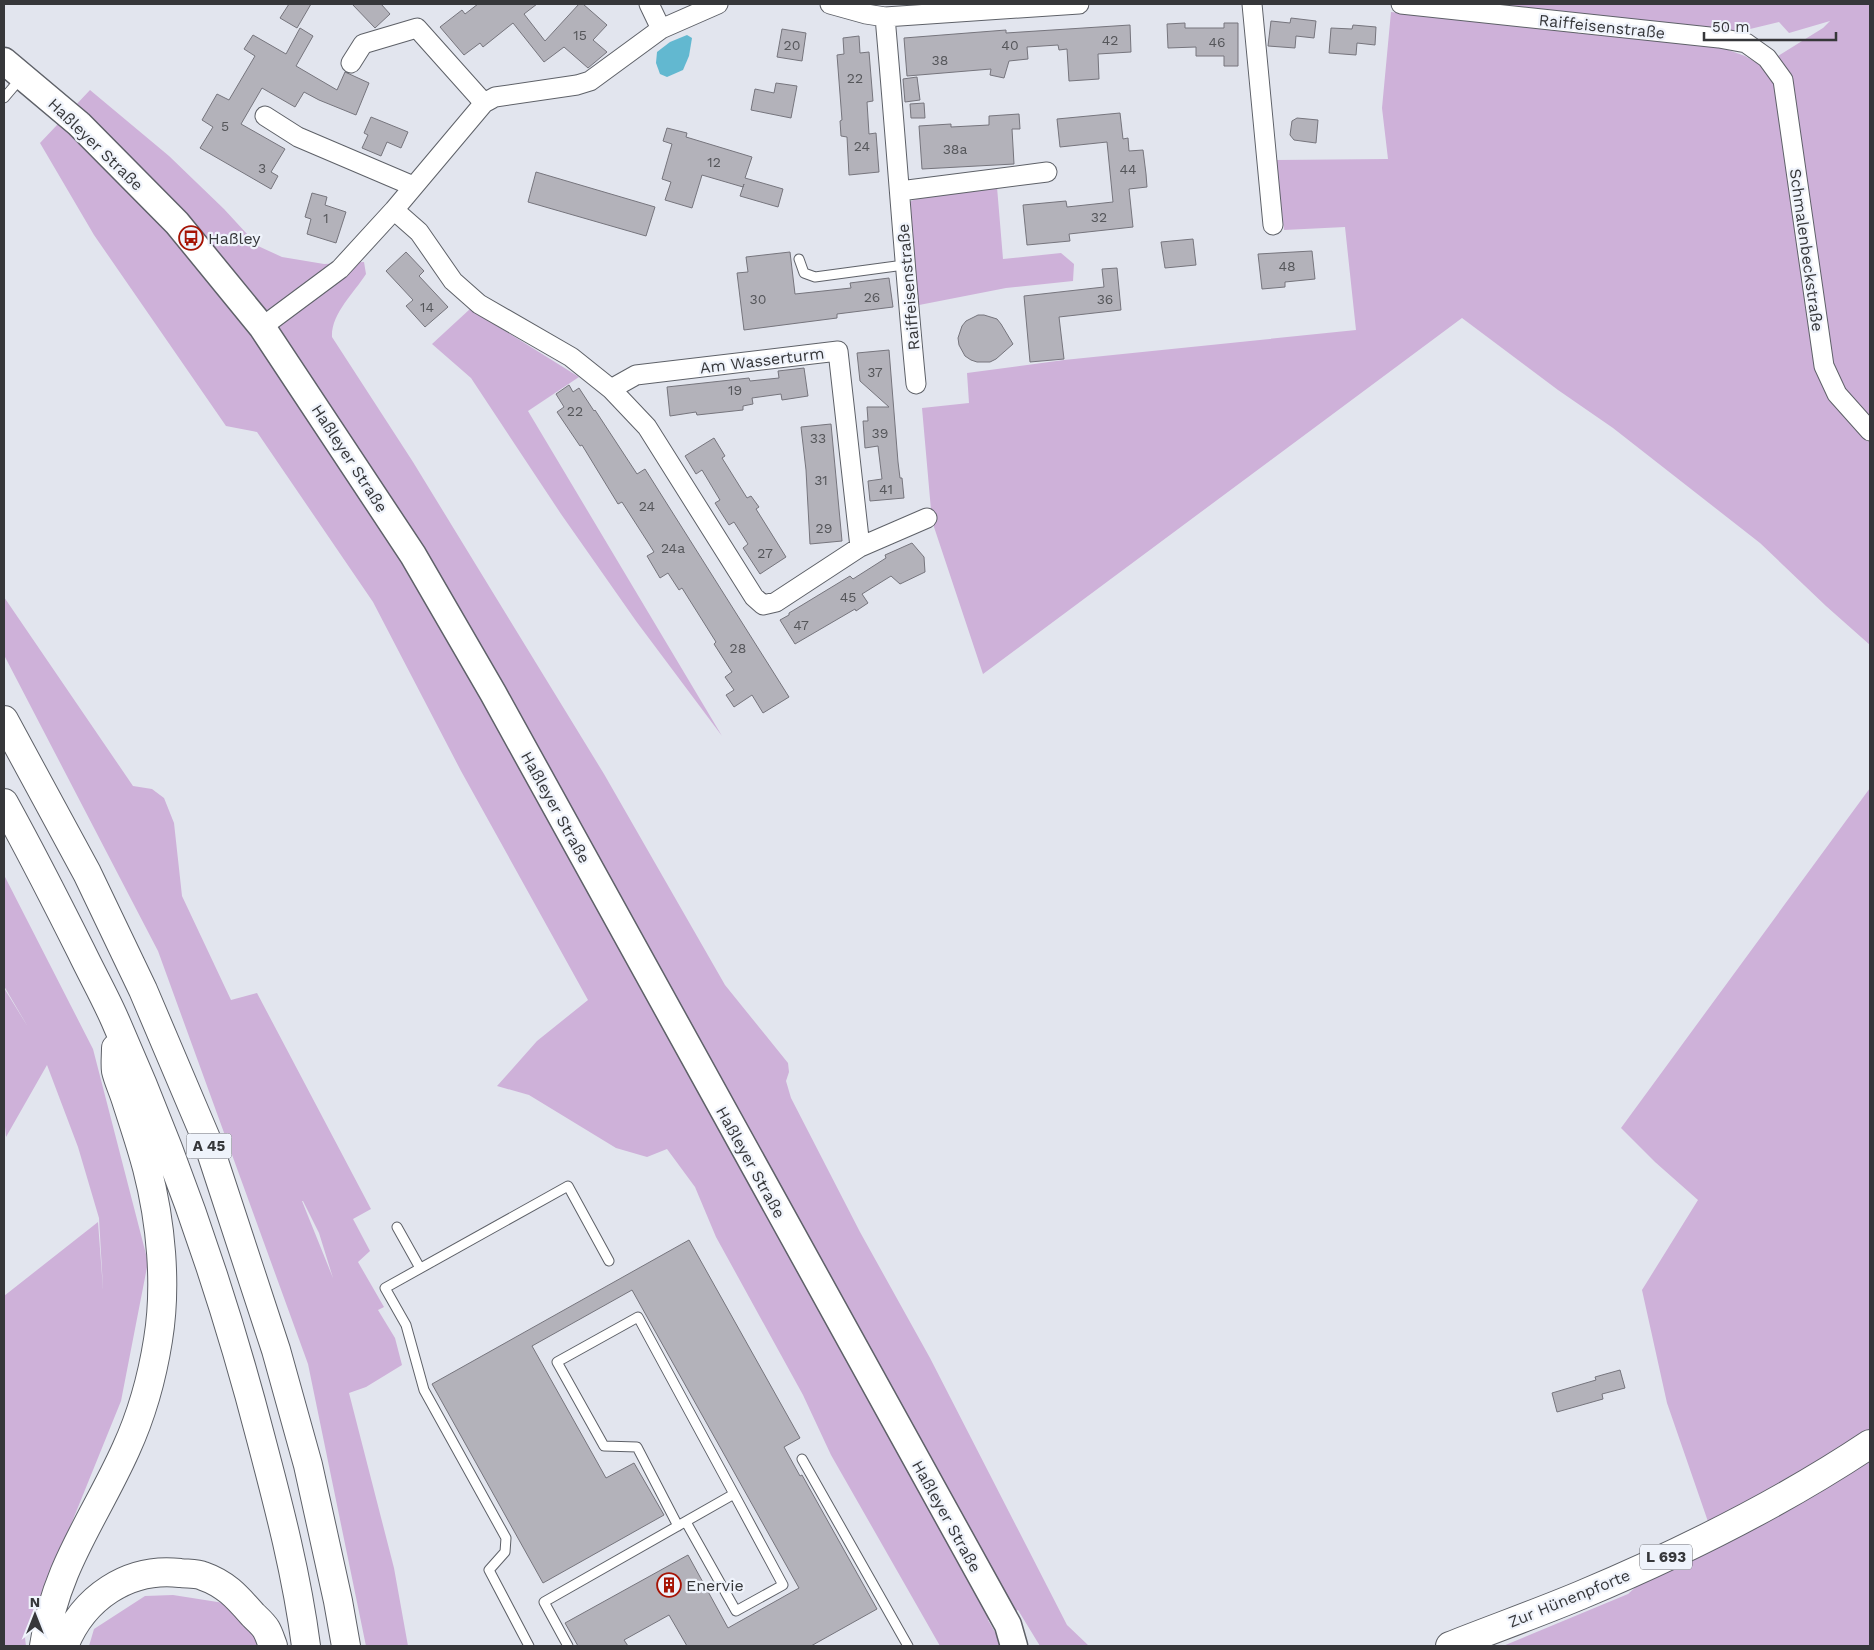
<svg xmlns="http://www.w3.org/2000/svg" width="1874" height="1650" viewBox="0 0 1874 1650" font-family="'Work Sans',sans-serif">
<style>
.green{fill:#ceb1d9;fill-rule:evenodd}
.water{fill:#62b8d0}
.building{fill:#b3b2ba;stroke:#76757d}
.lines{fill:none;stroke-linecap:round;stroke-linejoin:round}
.lane-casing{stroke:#5e6168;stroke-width:11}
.street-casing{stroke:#5e6168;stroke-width:21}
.secondary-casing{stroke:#5e6168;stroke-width:29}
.primary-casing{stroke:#5e6168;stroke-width:30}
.highway-casing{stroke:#5e6168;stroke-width:30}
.lane{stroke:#fff;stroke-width:9}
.street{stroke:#fff;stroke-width:19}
.secondary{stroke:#fff;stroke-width:26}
.primary{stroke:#fff;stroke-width:28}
.highway{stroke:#fff;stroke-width:28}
.labels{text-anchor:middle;stroke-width:4.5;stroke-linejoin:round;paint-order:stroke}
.number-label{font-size:14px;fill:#55565a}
.shield{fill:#eff3fb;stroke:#6e6f74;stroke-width:1}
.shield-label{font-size:15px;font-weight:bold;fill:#36373a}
.street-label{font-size:16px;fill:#36373a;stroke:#eff3fb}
.poi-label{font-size:16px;fill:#36373a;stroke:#eff3fb;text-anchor:start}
</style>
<rect width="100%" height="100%" fill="#e2e5ee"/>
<path class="green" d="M1466 4H1870V645L1826 606 1760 543 1613 428 1558 390 1462 318 983 674 932 521 922 408 969 403 967 373 1064 360 1356 330 1345 227 1284 230 1276 160 1388 159 1382 108 1391 12 1717 46 1745 56 1762 66 1823 28 1830 21 1789 33 1779 22 1750 29 1720 33Z
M90 90 169 156 224 209 258 246 282 257 324 264 364 262 366 274C354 293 331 314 332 337L413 462 604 774 725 985 788 1063 789 1072 786 1081 791 1098 860 1232 930 1358 1067 1625 1089 1646H1040L1018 1610 988 1620 1003 1646H940L831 1455 803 1395 716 1237 695 1187 667 1149 647 1157 616 1148 529 1095 497 1086 537 1041 588 1000 461 771 373 602 257 432 226 426 94 235 40 143Z
M997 187 1003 259 1061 253 1074 264 1073 281 1006 288 914 306 906 209 911 201 925 196Z
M470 309 579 377 528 411 722 736 636 621 561 514 471 378 432 344Z
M4 597 133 786 152 789 164 798 174 823 182 896 231 1000 257 993 371 1209 353 1219 370 1251 358 1262 384 1307 378 1310 395 1338 402 1365 366 1387 349 1393 394 1568 408 1646H366L308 1364 158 951 4 655ZM303 1201 319 1233 333 1278 302 1201Z
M1870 788V1646H1503L1628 1594 1648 1576 1713 1536 1667 1403 1642 1290 1698 1200 1655 1162 1621 1128Z
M4 875 93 1049 148 1262 121 1401 25 1638 26 1646H4V1296L98 1222 103 1289V1288L99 1218 78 1147 47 1065 6 1137V1127L5 1137 4 1135V988L28 1027 4 986Z
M173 1595 224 1603 255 1637 257 1646H89L94 1629 145 1596Z"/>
<path class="water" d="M687 35 692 38 689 56 683 70 667 77 660 74 656 63 657 52 670 42Z"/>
<path class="building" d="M289 4H311L297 28 280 18Z
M352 4H381L390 14 375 28Z
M478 4H537L524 14 545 41 579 4H583L607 25 593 40 607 52 588 68 564 47 544 62 513 23 483 47 480 43 464 55 440 27 462 10 465 14Z
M1291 18 1316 21 1314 38 1296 36 1295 48 1268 46 1271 21 1290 23Z
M1185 23V28H1224V23H1238V66H1224V56H1196V47L1168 48 1167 24Z
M1130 25 1131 52 1098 54 1099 79 1069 81 1067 49 1059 50 1058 45 1027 47 1028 59 1009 61 1004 78 990 75 991 69 907 76 904 38 1006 30V33Z
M1353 25 1376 27 1375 45 1357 43 1356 55 1329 53 1331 28 1352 29Z
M300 28 313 36 296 66 337 90 345 72 369 83 356 115 319 100 304 92 295 107 262 88 241 124 285 149 271 172 278 176 271 189 200 148 213 127 202 120 217 94 229 100 255 56 244 49 253 35 286 54Z
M782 29 806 33 802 61 777 57Z
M859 36 860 53 869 52 873 101 867 102 869 134 876 133 879 172 849 175 847 137 841 136 840 121 842 120 837 55 844 54 843 38Z
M917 77 920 100 905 102 903 79Z
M776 83 797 86 791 118 751 110 755 89 774 93Z
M924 103 925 118H911L910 104Z
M1120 113 1123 139 1128 138 1129 151 1143 150 1146 174 1147 187 1129 189 1133 227 1069 234 1070 241 1027 245 1023 205 1066 201 1067 207 1113 202 1107 142 1060 147 1057 119Z
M1019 114 1020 129H1012L1014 164 922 169 919 126 951 124V127L989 125V116Z
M371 117 408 132 401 148 387 142 381 156 362 148 368 135 364 133Z
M1297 118 1318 120 1316 143 1294 140 1290 135 1292 121Z
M667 128 687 133 686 137 752 157 745 178 783 189 778 207 740 196 744 184 743 187 702 175 692 208 665 200 671 182 662 179 672 144 663 141Z
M536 172 655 207 646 236 528 202Z
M312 193 327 197 325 205 346 212 336 243 307 234 311 219 305 217Z
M1193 239 1196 265 1165 268 1161 242Z
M1312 251 1315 279 1285 282V287L1262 289 1258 254Z
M406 252 424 271 419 276 448 307 425 327 406 306 413 300 386 271Z
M790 252 795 294 851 288 850 283 889 278 893 307 837 314V318L744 330 737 273 748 272 746 257Z
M1117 268 1121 310 1059 317 1064 359 1030 362 1024 296 1104 287 1102 269Z
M978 315H984L997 319 1001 324 1013 344 996 359 990 362H977L971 360 965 356 959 345 958 338 962 326 966 321Z
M889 350 898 462 900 478H902L904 498 870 501 868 481 882 479 878 446 865 448 863 421H868L867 407H889L860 381 857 353Z
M804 368 808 396 782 400 781 394 752 398 753 404 743 406V410L697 415 696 412 670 416 667 387 749 378 750 381 779 378 778 371Z
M569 385 573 392 579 388 594 411 595 410 637 474 645 469 789 697 763 713 752 695 734 707 726 695 734 690 725 677 732 672 714 644 716 642 682 588 679 590 668 573 660 578 647 556 654 552 649 544 622 502 618 504 582 445 580 446 557 412 564 407 556 394Z
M831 424 842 541 810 544 806 470 801 427Z
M714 438 725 456 722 458 747 498 751 496 759 507 756 509 786 557 760 574 743 548 748 544 734 522 729 525 715 503 720 500 702 470 696 474 685 456Z
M912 543 924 557 925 572 900 584 891 576 862 594 868 603 856 611 855 609 795 644 780 620 789 615V613L850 576 853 579 886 558 885 555Z
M689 1240 800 1438 784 1447 800 1476 802 1475 877 1609 811 1646H687L669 1615 624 1640 628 1646H578L565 1623 688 1555 728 1628 799 1588 632 1290 532 1346 606 1478 634 1463 664 1515 543 1583 432 1384Z
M1620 1370 1625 1388 1602 1394 1603 1399 1557 1412 1552 1393 1596 1380 1595 1377Z"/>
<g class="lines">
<g class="lane-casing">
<path id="lane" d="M4 98 21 78
M799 259 804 273 815 277 904 265
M397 1227 420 1268
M802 1459 908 1646
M686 1522 736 1611 783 1585 734 1494
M529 1646 489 1570 505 1552 506 1538 424 1390 406 1325 385 1288 568 1186 609 1261
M568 1646 544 1602 734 1494 638 1317 557 1362 604 1446 637 1447 678 1526"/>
</g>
<g class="street-casing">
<path id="street" d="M649 4 661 29
M830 4 866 14 885 17 1079 4
M1252 4 1273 225
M1401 4 1719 38 1746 43 1767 58 1783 80 1824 366 1837 394 1870 431
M885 17C896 139 904 262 916 384
M351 63 363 44 417 28 484 103
M265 116 298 137 413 186
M900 191 1047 172
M394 210 419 232 453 281 479 304 571 357 611 389 647 427 754 597 763 605 776 602 860 547 838 351 636 375 611 389
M262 327 340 269 394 210 484 103 495 97 577 85 590 81 661 29 718 4
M860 547 927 518"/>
</g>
<g class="secondary-casing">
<path id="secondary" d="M4 61 79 124 177 223 262 327 413 555 493 693 1008 1625 1014 1646"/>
</g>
<g class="primary-casing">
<path id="primary" d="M1450 1646C1493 1629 1538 1613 1581 1595 1681 1553 1780 1504 1870 1444"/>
</g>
<g class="highway-casing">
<path id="highway" d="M4 720 87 873 143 990 208 1143 276 1350 308 1465 338 1601 346 1646
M4 803C31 852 56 901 81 951 92 974 105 997 115 1020 175 1155 224 1296 261 1439 279 1507 297 1576 306 1646
M44 1646C55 1568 95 1518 126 1449 142 1414 152 1378 158 1340 167 1285 161 1222 147 1168 141 1145 133 1122 126 1100 123 1090 118 1080 116 1071 115 1064 116 1056 116 1048
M64 1646C83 1598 128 1567 180 1573 187 1574 196 1573 203 1576 226 1584 237 1597 253 1615 257 1619 263 1624 266 1629 269 1634 271 1641 273 1646"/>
</g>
<use href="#lane" class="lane"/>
<use href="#street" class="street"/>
<use href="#secondary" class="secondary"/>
<use href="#primary" class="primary"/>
<use href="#highway" class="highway"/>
</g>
<defs>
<g id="bus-ring" transform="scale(1.25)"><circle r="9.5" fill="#eff3fb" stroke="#a61304" stroke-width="1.5"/><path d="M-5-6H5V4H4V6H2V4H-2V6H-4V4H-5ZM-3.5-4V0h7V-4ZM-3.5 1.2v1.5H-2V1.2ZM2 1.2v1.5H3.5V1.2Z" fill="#a61304"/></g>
<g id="building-ring" transform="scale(1.25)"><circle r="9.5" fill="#eff3fb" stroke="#a61304" stroke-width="1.5"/><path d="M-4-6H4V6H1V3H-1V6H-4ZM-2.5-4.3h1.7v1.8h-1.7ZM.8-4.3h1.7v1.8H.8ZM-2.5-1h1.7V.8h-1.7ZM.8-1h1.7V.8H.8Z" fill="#a61304"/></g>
</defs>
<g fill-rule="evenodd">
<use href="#bus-ring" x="191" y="238"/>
<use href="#building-ring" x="669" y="1585"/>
</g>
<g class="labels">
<g class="number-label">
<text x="580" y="40">15</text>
<text x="1110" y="45">42</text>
<text x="1217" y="47">46</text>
<text x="792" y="50">20</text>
<text x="1010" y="50">40</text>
<text x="940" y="65">38</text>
<text x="855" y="83">22</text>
<text x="225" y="131">5</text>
<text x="862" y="151">24</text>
<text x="955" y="154">38a</text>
<text x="714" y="167">12</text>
<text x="262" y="173">3</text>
<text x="1128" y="174">44</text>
<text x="1099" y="222">32</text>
<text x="326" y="223">1</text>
<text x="1287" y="271">48</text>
<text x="872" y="302">26</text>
<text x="758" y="304">30</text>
<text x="1105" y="304">36</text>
<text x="427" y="312">14</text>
<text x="875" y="377">37</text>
<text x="735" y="395">19</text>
<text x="575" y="416">22</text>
<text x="880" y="438">39</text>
<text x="818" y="443">33</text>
<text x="821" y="485">31</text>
<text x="886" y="494">41</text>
<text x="647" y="511">24</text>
<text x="824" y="533">29</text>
<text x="673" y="553">24a</text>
<text x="765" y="558">27</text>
<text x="848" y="602">45</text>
<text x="801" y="630">47</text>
<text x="738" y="653">28</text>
</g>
<g class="shield">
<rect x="186.5" y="1133.5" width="45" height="25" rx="4"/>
<rect x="1640" y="1544.5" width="52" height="25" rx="4"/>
</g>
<g class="shield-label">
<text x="209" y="1151">A 45</text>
<text x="1666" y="1562">L 693</text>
</g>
<g class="street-label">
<text transform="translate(1602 26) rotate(6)" y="6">Raiffeisenstraße</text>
<text transform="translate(96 144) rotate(44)" y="6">Haßleyer Straße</text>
<text transform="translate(1807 250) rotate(82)" y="6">Schmalenbeckstraße</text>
<text transform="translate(908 287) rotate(-95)" y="6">Raiffeisenstraße</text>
<text transform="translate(762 360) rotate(-7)" y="6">Am Wasserturm</text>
<text transform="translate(350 458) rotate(57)" y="6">Haßleyer Straße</text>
<text transform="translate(556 807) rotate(61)" y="6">Haßleyer Straße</text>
<text transform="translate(751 1162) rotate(61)" y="6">Haßleyer Straße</text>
<text transform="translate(947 1516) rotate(61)" y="6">Haßleyer Straße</text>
<text transform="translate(1569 1598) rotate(-22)" y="6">Zur Hünenpforte</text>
</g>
<g class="poi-label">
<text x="208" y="244">Haßley</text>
<text x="686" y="1591">Enervie</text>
</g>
</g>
<rect width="1874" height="1650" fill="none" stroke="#36373a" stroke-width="10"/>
<g transform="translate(35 1615)" stroke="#eff3fb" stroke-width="4" paint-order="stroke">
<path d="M0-4L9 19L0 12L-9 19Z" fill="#36373a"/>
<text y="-8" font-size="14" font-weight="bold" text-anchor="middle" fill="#36373a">N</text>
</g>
<path d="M1704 32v8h132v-8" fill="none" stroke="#36373a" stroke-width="2.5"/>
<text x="1712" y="32" font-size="15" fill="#36373a" stroke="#eff3fb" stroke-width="4" paint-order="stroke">50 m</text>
</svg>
